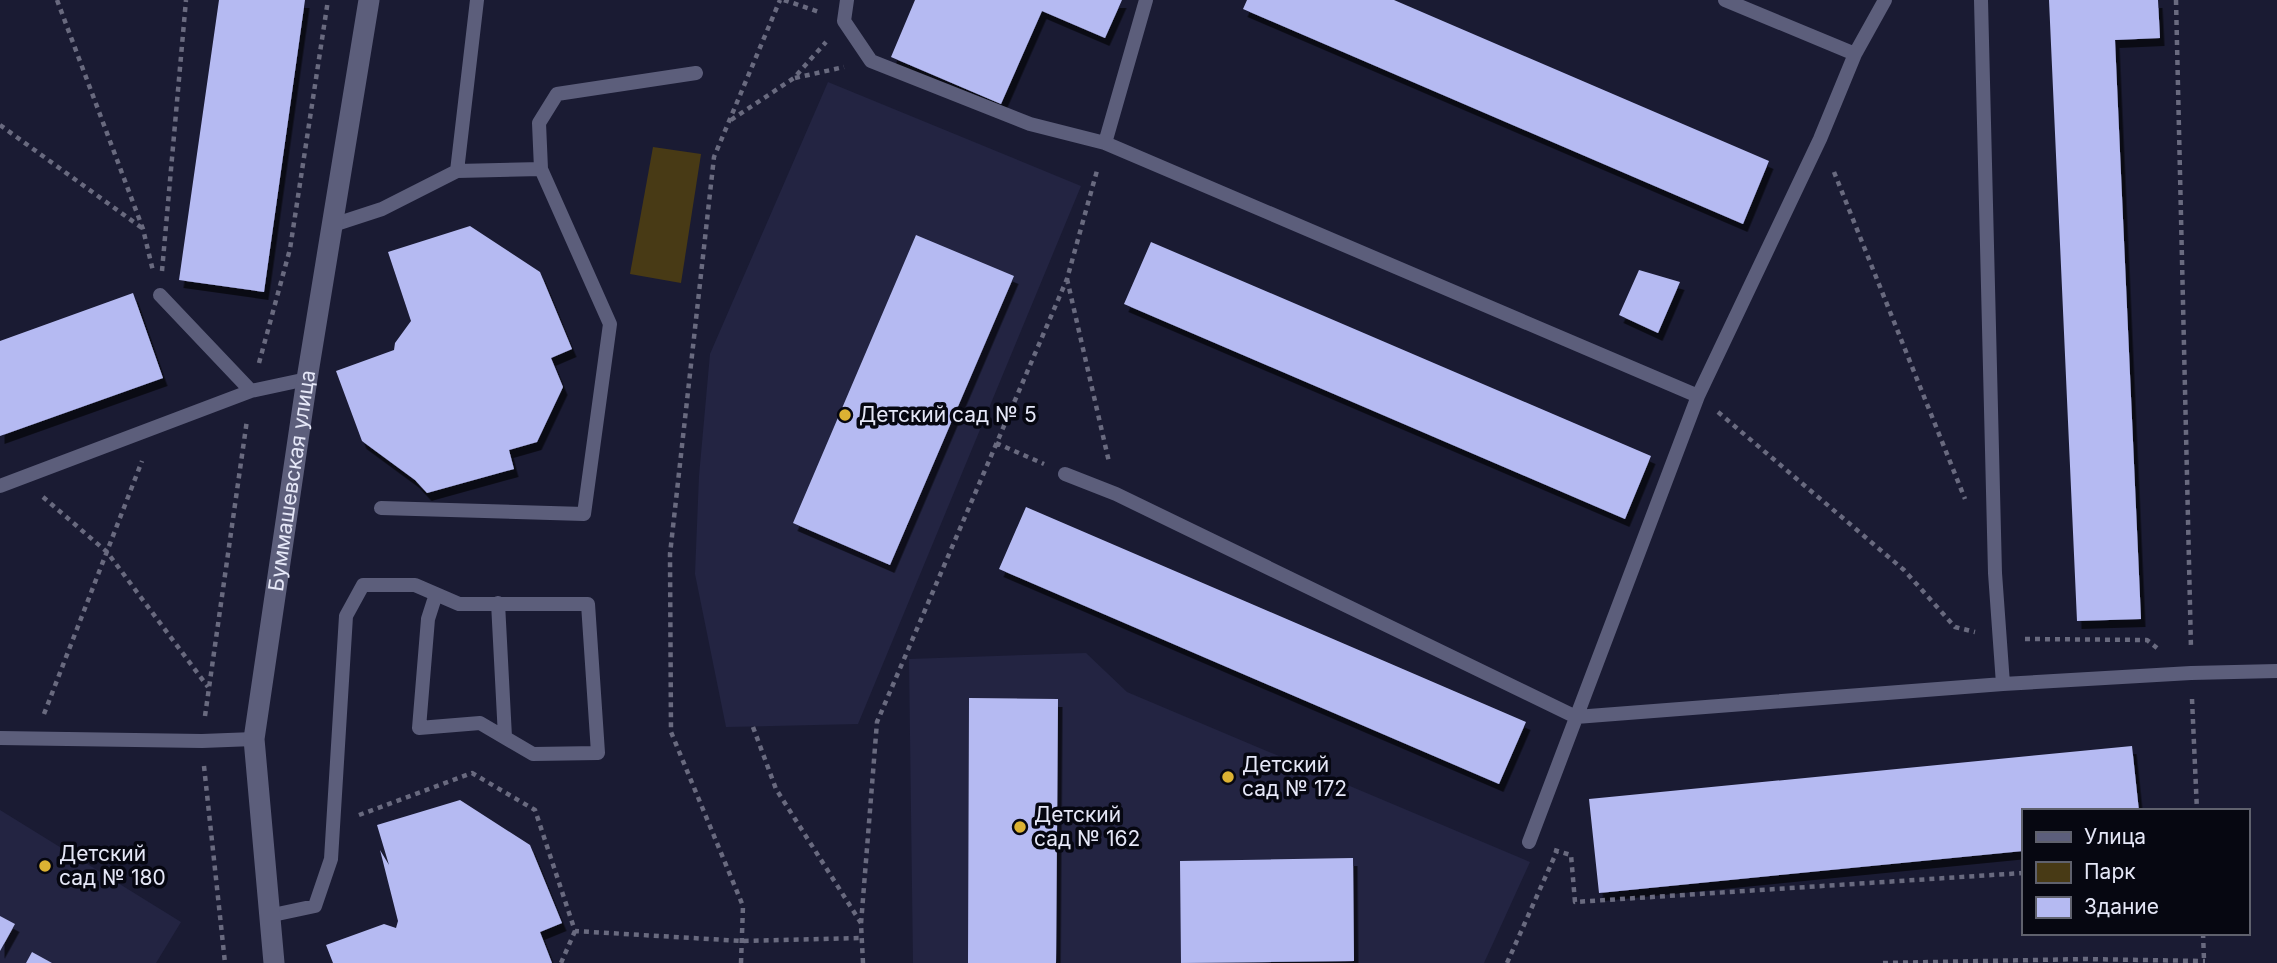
<svg xmlns="http://www.w3.org/2000/svg" width="2277" height="963" viewBox="0 0 2277 963" font-family="Inter,sans-serif">
<style>
.built{fill:#232442}
.green{fill:#483a15}
.building{fill:#b5baf2;filter:url(#shadow)}
.lines{fill:none;stroke-linecap:round;stroke-linejoin:round}
.path{stroke:#696a7f;stroke-width:4.5;stroke-dasharray:5 5;stroke-linecap:butt}
.lane{stroke:#5c5e7b;stroke-width:14}
.street{stroke:#5c5e7b;stroke-width:21}
.poi-dot{fill:#dcb233;stroke:#060711;stroke-width:2.5}
.labels{text-anchor:middle;stroke-width:7;stroke-linejoin:round;paint-order:stroke}
.poi-label{font-size:21px;fill:#e5e7f7;stroke:#060711;text-anchor:start}
.street-label{font-size:21px;fill:#e5e7f7;stroke:#060711}
</style>
<defs>
<filter id="shadow"><feDropShadow dx="4.5" dy="8" stdDeviation="0" flood-color="#0009"/></filter>
</defs>
<rect width="100%" height="100%" fill="#1a1b33"/>
<path class="built" d="M828 82 1081 186 858 724 726 727 695 574 699 476 710 354Z
M1086 653 1127 692 1530 862 1484 963H913L909 659Z
M0 810 181 922 156 963H0Z"/>
<path class="green" d="M653 147 701 154 681 283 630 274Z"/>
<path class="building" d="M219 0H305L264 292 179 280Z
M915 0H1122L1105 38 1042 11 1001 104 891 57Z
M1247 0H1394L1769 161 1743 224 1243 9Z
M2049 0H2158L2160 38 2115 40 2141 619 2077 621Z
M470 226 540 272 572 349 551 358 563 387 537 442 509 450 514 469 427 493 415 480 362 441 336 371 394 350 395 343 411 321 388 252Z
M916 235 1014 276 890 565 793 523Z
M1151 242 1651 456 1625 519 1124 304Z
M1639 270 1680 282 1658 333 1619 315Z
M133 293 163 378 0 436V341Z
M1026 507 1526 722 1499 784 999 569Z
M969 698 1058 699 1056 963H968Z
M2132 746 2139 811H2023V851L1599 893 1589 799Z
M460 800 530 845 562 923 540 932 552 963H333L326 945 384 924 396 928 398 921 380 850 389 865 377 825Z
M1353 858 1354 961 1181 963 1180 861Z
M0 916 15 924 0 951Z
M32 952 52 963H26Z"/>
<g class="lines">
<path class="path" d="M57 0 143 229 153 271
M784 0 819 12
M2176 0 2191 649
M795 78 844 67
M731 120 794 78 826 42
M0 125 142 228
M1834 172 1965 499
M162 271 186 0
M1067 279 1109 462
M259 363 290 249 328 0
M1718 412 1904 570 1955 627 1975 632
M996 443 1044 464
M43 497 107 552 208 687
M2025 639 2147 640 2157 648
M2192 699 2197 811
M44 714 142 461
M205 716 247 420
M753 727 776 789 861 923
M204 766 225 963
M359 815 472 773 535 810 575 931 742 941 862 938
M1554 850 1571 855 1575 902 2023 873
M2203 933 2204 960
M561 963 575 931
M741 963 743 906 671 732 670 554 714 157 780 0
M863 963 861 924 877 722 1067 279 1098 167
M1507 963 1557 851
M1883 963 2085 959 2205 961"/>
<path class="lane" d="M847 0 844 21 871 61 1030 124 1105 143 1698 396
M1725 0 1855 54
M1105 143 1146 0
M457 171 541 169
M333 225 382 209 457 171 477 0
M160 295 251 391
M1065 474 1116 494 1576 717 2003 684 1995 573 1981 0
M0 486 251 391 307 379
M381 508 584 514 610 324 541 169 539 123 557 94 696 73
M498 603 505 737
M2003 684 2191 673 2277 671
M0 738 202 741 254 739
M1529 842 1698 396 1820 139 1855 54 1885 0
M268 916 315 906 331 859 346 616 363 585H415L459 604H588L598 753 533 754 480 723 419 728 428 619 436 594"/>
<path class="street" id="s1" d="M274 963 254 739 307 379 369 0"/>
</g>
<g class="poi-dot">
<circle cx="845" cy="415" r="7"/>
<circle cx="1228" cy="777" r="7"/>
<circle cx="1020" cy="827" r="7"/>
<circle cx="45" cy="866" r="7"/>
</g>
<g class="labels">
<g class="poi-label">
<text x="859" y="422">Детский сад № 5</text>
<text x="1242" y="772">Детский<tspan x="1242" dy="24">сад № 172</tspan></text>
<text x="1034" y="822">Детский<tspan x="1034" dy="24">сад № 162</tspan></text>
<text x="59" y="861">Детский<tspan x="59" dy="24">сад № 180</tspan></text>
</g>
<g class="street-label">
<text dy="7" stroke="none"><textPath href="#s1" startOffset="486">Буммашевская улица</textPath></text>
</g>
</g>
<rect x="2022" y="809" width="228" height="126" fill="#060711" stroke="#5f616d" stroke-width="2"/>
<rect x="2036" y="832" width="35" height="10" fill="#5c5e7b" stroke="#5f616d" stroke-width="2"/>
<text x="2084" y="844" font-size="21" fill="#e5e7f7">Улица</text>
<rect x="2036" y="862" width="35" height="21" fill="#483a15" stroke="#5f616d" stroke-width="2"/>
<text x="2084" y="879" font-size="21" fill="#e5e7f7">Парк</text>
<rect x="2036" y="897" width="35" height="21" fill="#b5baf2" stroke="#5f616d" stroke-width="2"/>
<text x="2084" y="914" font-size="21" fill="#e5e7f7">Здание</text>
</svg>
